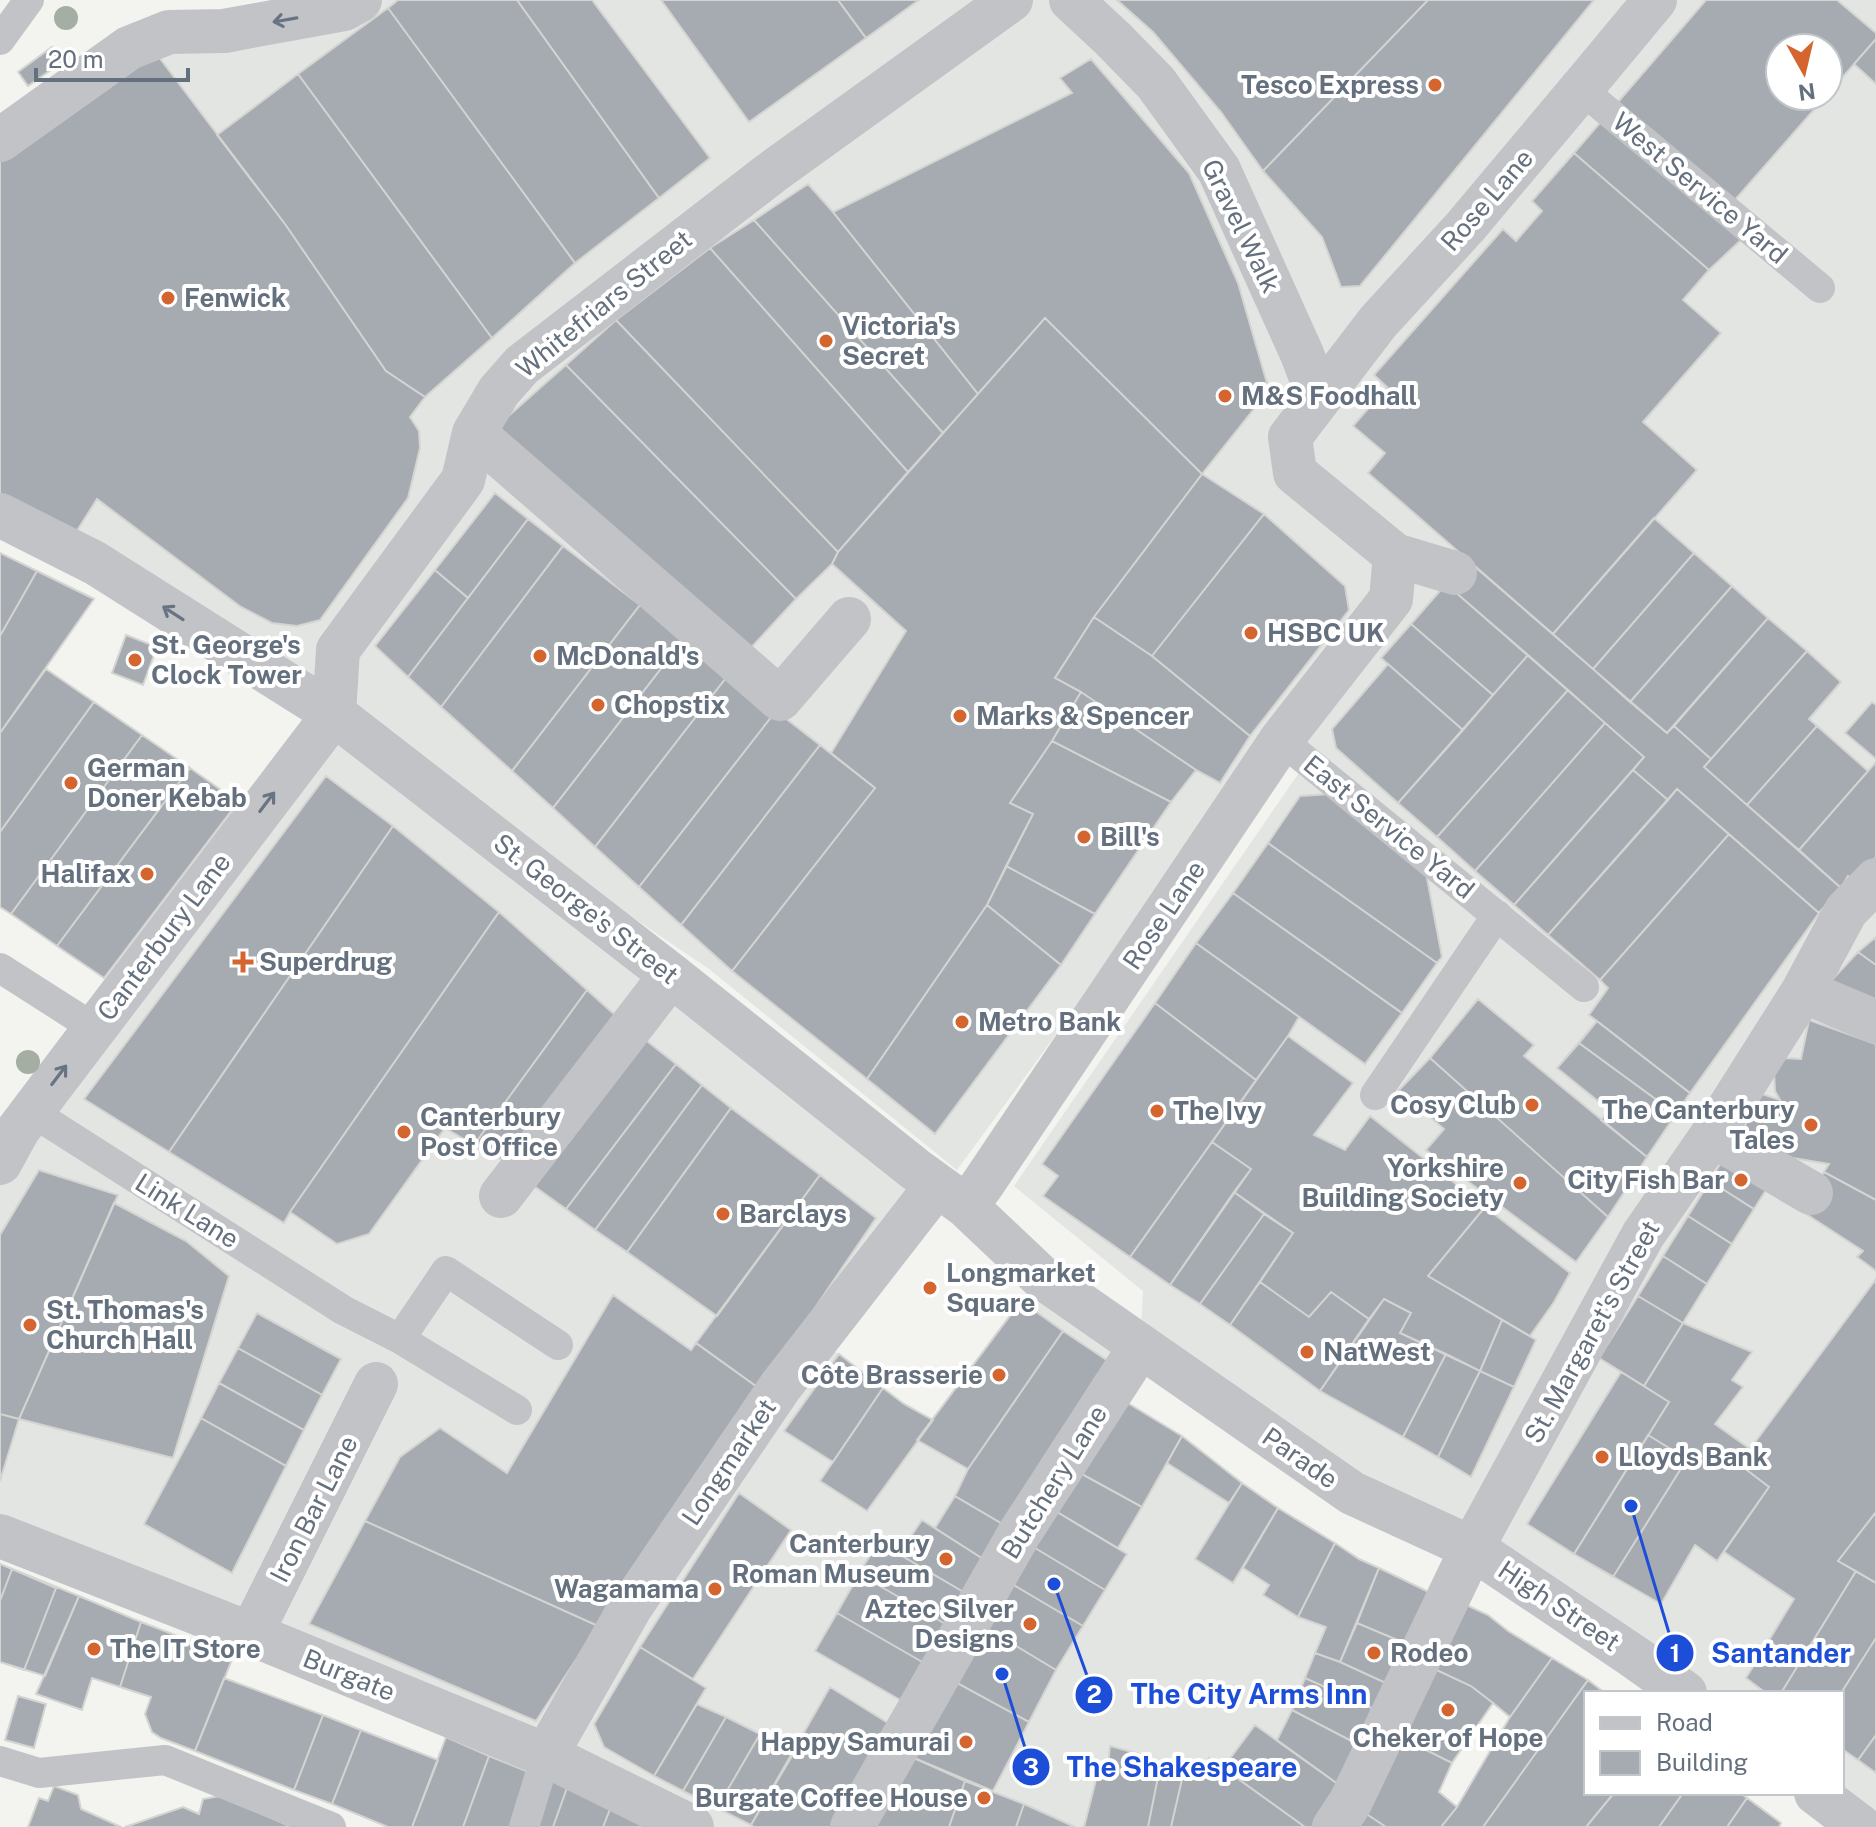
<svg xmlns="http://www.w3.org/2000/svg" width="1876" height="1827" viewBox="0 0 1876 1827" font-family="'Public Sans',sans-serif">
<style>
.built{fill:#e3e5e3;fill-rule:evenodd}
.building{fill:#a5abb1;stroke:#d4d4d2;stroke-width:2}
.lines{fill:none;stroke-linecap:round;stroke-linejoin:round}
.service{stroke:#c1c3c7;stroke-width:30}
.pedestrian{stroke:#c1c3c7;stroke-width:44}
.minor{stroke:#c1c3c7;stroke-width:44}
.tree{fill:#a5aea2}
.oneway{stroke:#697482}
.poi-dot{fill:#d5652e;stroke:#fff;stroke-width:3}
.labels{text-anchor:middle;stroke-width:8;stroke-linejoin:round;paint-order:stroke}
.poi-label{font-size:26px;font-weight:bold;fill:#64707e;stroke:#fff;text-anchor:start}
.street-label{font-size:26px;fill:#64707e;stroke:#fff}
.leader{fill:none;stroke:#1d4ed8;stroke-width:3}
.callout-dot{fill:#1d4ed8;stroke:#fff;stroke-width:3}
.mark-label{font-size:24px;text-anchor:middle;font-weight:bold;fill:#fff}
.callout-label{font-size:28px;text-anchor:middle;font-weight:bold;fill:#1d4ed8;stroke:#fff;stroke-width:8;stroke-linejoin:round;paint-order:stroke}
</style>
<rect width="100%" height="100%" fill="#f3f3ef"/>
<path class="built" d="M360 0H1876V1827L1842 1793V1693H1685L1140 1347 852 1827H692L0 1536V1163L334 714 0 515 129 48ZM1780 48H1828V96H1780ZM1278 730 1303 767 1014 1186 1143 1291 1140 1346 1040 1276 932 1419 904 1404 839 1354 817 1341 937 1185 362 734 709 969 957 1170Z
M1121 1399 1191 1443 1259 1497 1304 1523 1359 1559 1433 1594 1312 1827H862Z"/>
<path class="building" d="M398 0H517L659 198 575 263 388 8Z
M517 0H592L710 158 659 198Z
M661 0H838L866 38 749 122Z
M838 0H919L866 38Z
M1117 0H1594L1360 286 1341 287 1322 237 1263 171 1221 112 1153 32Z
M1428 0H1594L1360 286 1341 287 1322 237 1263 171Z
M1706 0H1837L1876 33V39L1828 94V48H1780V96H1826L1734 201 1759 223 1709 270 1574 153Z
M388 8 575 263 492 338 298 74Z
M1876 39V84L1854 64Z
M52 47 62 62 28 86 18 72Z
M152 48 285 224 386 371 425 397 410 417 419 431 420 448 408 498 320 620 297 626 272 623 241 607 97 499 73 537 0 494V161Z
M1091 59 1189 173 1238 283 1269 390 1202 474 1045 318 978 394 833 212 1072 93 1060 78Z
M298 74 492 338 425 397 386 371 285 224 217 135Z
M1574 153 1709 270 1683 300 1721 333 1643 422 1697 470 1553 634 1368 473 1385 453 1353 426 1387 387 1374 375 1503 229 1516 241 1542 211 1532 201Z
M808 184 833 212 978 394 943 433 754 220Z
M754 220 943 433 908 472 710 248Z
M710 248 908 472 838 552 616 320Z
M1045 318 1202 474 1094 617 1055 678 1081 692 1052 741 1010 803 1033 814 987 905 867 1079 732 971 875 788 831 753 906 631 832 564 838 552Z
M616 320 838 552 832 564 796 599 566 365Z
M566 365 796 599 747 652 495 428Z
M1202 474 1264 514 1152 656 1094 617Z
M495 493 528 519 468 598 435 570Z
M1264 514 1345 586 1349 610 1250 736 1152 656Z
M1654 518 1694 553 1593 669 1553 634Z
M528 519 563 546 441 707 408 677Z
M563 546 640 605 512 771 441 707Z
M0 553 37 571 0 636Z
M1694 553 1732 586 1630 702 1593 669Z
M1467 560 1667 733 1674 726 1711 759 1704 767 1841 888 1819 913 1677 789 1668 800 1633 770 1644 757 1446 584Z
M435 570 468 598 408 677 375 646Z
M37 571 94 599 0 733V636Z
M1446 584 1528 655 1493 695 1411 624Z
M1732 586 1768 618 1667 733 1630 702Z
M640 605 684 639 553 808 512 771Z
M1094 617 1152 656 1250 736 1220 783 1196 770 1081 692 1055 678Z
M1768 618 1807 651 1711 759 1674 726Z
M1411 624 1493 695 1463 730 1381 658Z
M126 635 157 647 143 685 112 673Z
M684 639 729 674 595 847 553 808Z
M1807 651 1841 682 1809 719 1817 726 1747 805 1704 767Z
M1528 655 1568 690 1437 837 1398 803Z
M1388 664 1463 730 1398 803 1336 748 1332 729Z
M46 669 94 702 0 832V733Z
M729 674 776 711 639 887 595 847Z
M1568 690 1605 723 1475 871 1437 837Z
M1081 692 1196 770 1171 802 1052 741Z
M94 702 142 735 11 914 0 907V832Z
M1872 702 1876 705V759L1845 733Z
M776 711 820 745 681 925 639 887Z
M1605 723 1644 757 1514 905 1475 871Z
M1817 726 1868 771 1799 850 1747 805Z
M142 735 190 768 57 946 11 914Z
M1052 741 1171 802 1095 914 1006 866 1033 814 1010 803Z
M820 745 875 788 732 971 681 925Z
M1876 762V857L1854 881 1848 876 1841 888 1799 850Z
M190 768 238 802 104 978 57 946Z
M1633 770 1668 800 1548 935 1514 905Z
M326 776 393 826 169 1152 84 1099Z
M1677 789 1729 834 1600 980 1548 935Z
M1330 794 1424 862 1442 957 1437 963 1268 843 1300 796Z
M393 826 499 912 290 1212 284 1223 169 1152Z
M1729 834 1819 913 1690 1093 1589 1015 1608 988 1600 980Z
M1268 843 1437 963 1402 1013 1233 893Z
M1006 866 1095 914 1061 965 987 905Z
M1233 893 1402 1013 1365 1064 1196 943Z
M987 905 1061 965 935 1134 867 1079Z
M499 912 587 990 474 1145 445 1128 369 1234 337 1244 290 1212Z
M1876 937V965L1858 952Z
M1196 943 1299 1017 1288 1036 1256 1080 1155 1003Z
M1858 952 1876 965V1009L1829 983Z
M587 990 616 1016 506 1162 474 1145Z
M1478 999 1534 1045 1524 1056 1647 1157 1608 1217 1430 1058Z
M1155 1003 1256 1080 1130 1257 1043 1196 1058 1176 1042 1164Z
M1809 1020 1876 1044V1200L1824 1172 1829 1164 1738 1149 1756 1092 1780 1100 1775 1091 1774 1071 1784 1058 1801 1059Z
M1597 1021 1690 1093 1676 1114 1579 1043Z
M1597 1021 1690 1093 1647 1157 1601 1120 1609 1110 1557 1068Z
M1288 1036 1353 1083 1314 1135 1345 1150 1370 1116 1485 1207 1428 1276 1502 1320 1480 1371 1400 1333 1411 1313 1384 1299 1369 1319 1331 1292 1309 1317 1260 1282 1293 1233 1234 1192 1251 1169 1212 1142Z
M643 1038 676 1064 566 1209 527 1181Z
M1579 1043 1676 1114 1647 1157 1601 1120 1609 1110 1557 1068Z
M1430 1058 1608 1217 1576 1262 1426 1150 1444 1129 1399 1090Z
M676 1064 702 1085 595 1230 566 1209Z
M702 1085 731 1108 627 1252 595 1230Z
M731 1108 820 1175 717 1316 627 1252Z
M1212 1142 1251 1169 1170 1285 1130 1257Z
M1728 1151 1773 1179 1754 1209 1710 1181Z
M39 1170 118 1195 19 1419 0 1414V1235Z
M1824 1172 1876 1200V1271L1857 1257 1863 1251 1800 1210Z
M820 1175 876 1218 760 1389 696 1343Z
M1710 1181 1754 1209 1732 1244 1688 1216Z
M1234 1192 1264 1214 1200 1304 1170 1285Z
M114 1203 186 1241 229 1276 173 1458 19 1419Z
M1485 1207 1570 1273 1554 1302 1530 1336 1428 1276Z
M1264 1214 1293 1233 1230 1325 1200 1304Z
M1688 1216 1732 1244 1707 1284 1663 1256Z
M1663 1256 1707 1284 1683 1323 1638 1296Z
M1876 1279V1512L1838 1561 1856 1571 1781 1693H1766L1746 1678 1794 1599 1724 1552 1769 1487 1739 1464Z
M1260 1282 1309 1317 1331 1292 1369 1319 1320 1391 1230 1325Z
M613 1295 691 1350 696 1343 760 1389 598 1626 365 1521 400 1457 440 1428 507 1473Z
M1638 1296 1683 1323 1644 1386 1599 1358Z
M1384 1299 1411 1313 1400 1333 1446 1354 1403 1437 1320 1391Z
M1021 1301 1063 1331 968 1469 917 1440Z
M257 1313 341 1359 322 1395 238 1348Z
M1502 1320 1536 1340 1514 1387 1480 1371Z
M1683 1323 1752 1352 1732 1380 1743 1387 1715 1424 1750 1449 1739 1464 1769 1487 1717 1561 1695 1545 1661 1604 1574 1554 1669 1402 1644 1386Z
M1063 1331 1114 1365 1011 1529 955 1496 968 1469Z
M238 1348 322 1395 304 1430 219 1383Z
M839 1354 883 1388 833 1462 784 1431Z
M1446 1354 1480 1371 1438 1457 1403 1437Z
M1480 1371 1514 1387 1471 1477 1438 1457Z
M1621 1372 1669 1402 1574 1554 1527 1524Z
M219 1383 304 1430 286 1466 201 1418Z
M883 1388 904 1404 933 1420 867 1511 820 1481Z
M1121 1399 1182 1436 1142 1507 1069 1467Z
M0 1414 19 1419 0 1481Z
M201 1418 286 1466 232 1573 144 1524Z
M1648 1435 1687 1459 1613 1577 1574 1554Z
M1182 1436 1242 1483 1229 1503 1167 1463Z
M1069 1467 1142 1507 1118 1548 1047 1506Z
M1242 1483 1278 1508 1233 1583 1195 1559Z
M739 1493 791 1530 693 1679 640 1647Z
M955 1496 1011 1529 991 1564 935 1528Z
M1047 1506 1127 1554 1105 1590 1025 1542Z
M1278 1508 1335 1543 1298 1617 1263 1595 1269 1585 1243 1568Z
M1876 1512V1583L1838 1561Z
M922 1520 991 1564 972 1597 899 1554Z
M365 1521 598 1626 536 1721 309 1624Z
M878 1542 972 1597 954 1629 859 1574Z
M1025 1542 1105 1590 1083 1626 1002 1578Z
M1335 1543 1359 1559 1379 1568 1340 1662 1315 1653 1326 1627 1298 1617Z
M0 1564 12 1569 0 1601Z
M0 1564 79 1596 45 1676 0 1662Z
M1379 1568 1433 1594 1407 1644 1357 1623Z
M12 1569 56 1588 24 1670 0 1662V1601Z
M1856 1571 1876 1583V1638L1841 1693H1781Z
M859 1574 954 1629 931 1667 837 1613Z
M1002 1578 1083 1626 1056 1670 978 1623Z
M79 1596 141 1622 120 1687 92 1678 82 1710 36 1694Z
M1462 1603 1488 1615 1508 1631 1552 1658 1510 1717 1493 1703 1452 1763 1439 1792 1457 1807 1441 1827H1386L1362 1811Z
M837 1613 931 1667 909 1705 815 1651Z
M141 1622 233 1657 195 1751 161 1738 152 1732 145 1714 151 1697 120 1687Z
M978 1623 1056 1670 1029 1722 948 1678Z
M1357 1623 1407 1644 1388 1684 1340 1662Z
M1876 1638V1735L1858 1760 1842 1749 1841 1693Z
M640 1647 706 1688 654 1776 604 1747 594 1724Z
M1315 1653 1340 1662 1388 1684 1376 1710 1305 1678Z
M1552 1658 1588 1680 1483 1827H1441L1457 1807 1510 1717Z
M1428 1666 1471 1686 1493 1703 1452 1763 1396 1735Z
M224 1678 323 1715 294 1790 195 1751Z
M948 1678 1029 1722 993 1791 907 1755Z
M1305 1678 1376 1710 1361 1746 1292 1710Z
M1588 1680 1605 1693H1586V1793H1614L1586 1827H1483Z
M830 1687 896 1728 838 1827H754L751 1825Z
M18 1696 46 1704 34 1748 5 1740Z
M697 1704 726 1717 683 1791 654 1776Z
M1292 1710 1361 1746 1342 1787 1277 1740Z
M323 1715 361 1730 332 1804 294 1790Z
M726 1717 760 1734 717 1808 683 1791Z
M1255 1725 1342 1787 1312 1827H1305L1223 1768Z
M361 1730 438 1760 412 1827H388L332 1804Z
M760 1734 795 1751 751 1825 717 1808Z
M1876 1735V1773L1858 1760Z
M446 1737 489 1756 463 1827H412Z
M1110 1746 1147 1756 1144 1769 1159 1772 1148 1827H1084L1100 1764 1108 1766Z
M907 1755 965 1781 949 1827H862Z
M489 1756 531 1773 514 1827H463Z
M1209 1758 1223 1768 1305 1827H1171L1183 1775 1203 1780Z
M1159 1772 1183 1775 1171 1827H1148Z
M552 1778 612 1804 603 1827H536Z
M552 1778 659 1827H536Z
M965 1781 1024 1804 1016 1827H949Z
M568 1785 612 1804 603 1827H553Z
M54 1786 78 1795 81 1809 121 1827H28L39 1798 48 1801Z
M1614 1793H1683L1659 1827H1586Z
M1683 1793H1740L1747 1798 1727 1827H1659Z
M220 1796 292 1827H125L183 1807 199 1814 203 1799Z
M1747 1798 1781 1823 1779 1827H1727Z
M1024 1804 1075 1827H1016Z
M1362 1811 1386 1827H1352Z"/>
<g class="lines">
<path class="service" d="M0 40 29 0
M1581 89 1820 288
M1281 740 1584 987
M0 968 94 1028
M1375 1095 1497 915
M32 1112 343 1310 400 1339 446 1271 558 1345
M400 1339 517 1410
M0 1761 39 1773 165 1760 331 1827
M524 1827 546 1755"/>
<path class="pedestrian" d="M1011 0 771 173 522 365 499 391 474 433 463 480 338 650 334 714 671 975 915 1169 966 1206 1040 1276 1352 1493 1472 1548 1633 1656 1685 1693
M1071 0 1113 39 1156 83 1219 170 1302 354 1319 399
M474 433 780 699 849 619
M1455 573 1395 555 1295 473 1290 437 1378 322 1465 227 1581 89
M1803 991 1876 1022
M1712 1135 1811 1193
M501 1196 671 975
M966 1206 982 1185 1281 740 1391 599 1395 555
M0 1536 251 1634 546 1755 692 1827
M251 1634 376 1384
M546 1755 630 1608 780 1387 937 1185
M1816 1793 1861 1827
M852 1827 1019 1534 1140 1347
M1334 1827 1350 1803 1472 1548 1643 1235 1712 1135 1803 991 1846 911 1876 880"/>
<path class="minor" d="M1581 89 1655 0
M0 140 129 48 169 32 224 31 344 9 360 0
M0 515 95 563 334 714 55 1081 18 1130 0 1163"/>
</g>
<g class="tree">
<circle cx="66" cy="18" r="12"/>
<circle cx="28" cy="1062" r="12"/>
</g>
<defs><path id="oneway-shaft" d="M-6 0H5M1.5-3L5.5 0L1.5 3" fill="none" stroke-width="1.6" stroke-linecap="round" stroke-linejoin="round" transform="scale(2)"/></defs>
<g class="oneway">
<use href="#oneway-shaft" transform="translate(285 20) rotate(170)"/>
<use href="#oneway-shaft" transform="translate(173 613) rotate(-147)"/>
<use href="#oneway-shaft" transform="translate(267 802) rotate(-53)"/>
<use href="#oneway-shaft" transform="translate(59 1075) rotate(-53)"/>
</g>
<g class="poi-dot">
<circle cx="1435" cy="85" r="8"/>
<circle cx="168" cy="298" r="8"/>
<circle cx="826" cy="341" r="8"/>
<circle cx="1225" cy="396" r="8"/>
<circle cx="1251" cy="633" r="8"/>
<circle cx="540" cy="656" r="8"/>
<circle cx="135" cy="660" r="8"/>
<circle cx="598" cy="705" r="8"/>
<circle cx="960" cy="716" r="8"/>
<circle cx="71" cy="783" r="8"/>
<circle cx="1084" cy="837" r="8"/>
<circle cx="147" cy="874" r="8"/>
<path d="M239 950h8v8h8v8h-8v8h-8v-8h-8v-8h8z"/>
<circle cx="962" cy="1022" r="8"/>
<circle cx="1532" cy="1105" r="8"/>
<circle cx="1157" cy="1111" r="8"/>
<circle cx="1811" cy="1125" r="8"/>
<circle cx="404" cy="1132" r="8"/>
<circle cx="1741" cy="1180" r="8"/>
<circle cx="1520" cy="1183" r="8"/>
<circle cx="723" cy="1214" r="8"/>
<circle cx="930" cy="1288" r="8"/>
<circle cx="30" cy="1325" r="8"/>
<circle cx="1307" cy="1352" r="8"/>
<circle cx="999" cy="1375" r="8"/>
<circle cx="1602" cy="1457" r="8"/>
<circle cx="946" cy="1559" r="8"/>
<circle cx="715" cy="1589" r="8"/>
<circle cx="1030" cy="1624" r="8"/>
<circle cx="94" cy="1649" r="8"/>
<circle cx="1374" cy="1653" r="8"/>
<circle cx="1448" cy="1710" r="8"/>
<circle cx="966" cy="1742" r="8"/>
<circle cx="984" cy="1798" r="8"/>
</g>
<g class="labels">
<g class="poi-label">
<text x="1419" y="94" text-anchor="end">Tesco Express</text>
<text x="184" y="307">Fenwick</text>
<text x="842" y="335">Victoria's<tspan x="842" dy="30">Secret</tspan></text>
<text x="1241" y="405">M&amp;S Foodhall</text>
<text x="1267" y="642">HSBC UK</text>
<text x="151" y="654">St. George's<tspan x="151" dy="30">Clock Tower</tspan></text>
<text x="556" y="665">McDonald's</text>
<text x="614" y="714">Chopstix</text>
<text x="976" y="725">Marks &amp; Spencer</text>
<text x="87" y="777">German<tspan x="87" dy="30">Doner Kebab</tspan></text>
<text x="1100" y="846">Bill's</text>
<text x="131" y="883" text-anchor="end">Halifax</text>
<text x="259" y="971">Superdrug</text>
<text x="978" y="1031">Metro Bank</text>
<text x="1516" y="1114" text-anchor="end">Cosy Club</text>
<text x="1795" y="1119" text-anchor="end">The Canterbury<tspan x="1795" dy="30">Tales</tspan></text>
<text x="1173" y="1120">The Ivy</text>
<text x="420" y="1126">Canterbury<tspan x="420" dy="30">Post Office</tspan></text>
<text x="1504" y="1177" text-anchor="end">Yorkshire<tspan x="1504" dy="30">Building Society</tspan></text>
<text x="1725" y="1189" text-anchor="end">City Fish Bar</text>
<text x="739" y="1223">Barclays</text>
<text x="946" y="1282">Longmarket<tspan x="946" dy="30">Square</tspan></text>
<text x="46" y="1319">St. Thomas's<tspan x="46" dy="30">Church Hall</tspan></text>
<text x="1323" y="1361">NatWest</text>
<text x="983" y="1384" text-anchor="end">Côte Brasserie</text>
<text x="1618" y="1466">Lloyds Bank</text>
<text x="930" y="1553" text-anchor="end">Canterbury<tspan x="930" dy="30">Roman Museum</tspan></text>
<text x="699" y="1598" text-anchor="end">Wagamama</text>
<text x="1014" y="1618" text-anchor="end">Aztec Silver<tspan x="1014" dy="30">Designs</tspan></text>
<text x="110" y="1658">The IT Store</text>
<text x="1390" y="1662">Rodeo</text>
<text x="1448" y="1747" text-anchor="middle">Cheker of Hope</text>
<text x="950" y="1751" text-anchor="end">Happy Samurai</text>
<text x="968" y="1807" text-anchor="end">Burgate Coffee House</text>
</g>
<g class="street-label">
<text transform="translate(1700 188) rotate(40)" y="9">West Service Yard</text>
<text transform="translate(1487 200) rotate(-49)" y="9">Rose Lane</text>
<text transform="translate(1241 226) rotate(64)" y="9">Gravel Walk</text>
<text transform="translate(604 304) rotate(-39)" y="9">Whitefriars Street</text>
<text transform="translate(1389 827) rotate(39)" y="9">East Service Yard</text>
<text transform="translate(586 909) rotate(38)" y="9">St. George's Street</text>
<text transform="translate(1164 915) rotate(-56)" y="9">Rose Lane</text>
<text transform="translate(164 937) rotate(-53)" y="9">Canterbury Lane</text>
<text transform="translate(187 1211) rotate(32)" y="9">Link Lane</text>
<text transform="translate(1592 1332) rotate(-61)" y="9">St. Margaret's Street</text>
<text transform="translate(1300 1458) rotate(35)" y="9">Parade</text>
<text transform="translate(729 1462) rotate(-56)" y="9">Longmarket</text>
<text transform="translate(1054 1482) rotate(-58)" y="9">Butchery Lane</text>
<text transform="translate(314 1509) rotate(-63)" y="9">Iron Bar Lane</text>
<text transform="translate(1559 1606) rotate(34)" y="9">High Street</text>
<text transform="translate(349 1675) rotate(22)" y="9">Burgate</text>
</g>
</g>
<path class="leader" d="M1631 1506L1675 1653M1054 1584L1094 1695M1002 1674L1031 1767"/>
<g class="callout-dot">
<circle cx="1631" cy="1506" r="8"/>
<circle cx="1054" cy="1584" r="8"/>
<circle cx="1002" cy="1674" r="8"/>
<circle cx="1675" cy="1653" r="20"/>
<circle cx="1094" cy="1695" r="20"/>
<circle cx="1031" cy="1767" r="20"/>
</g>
<g class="mark-label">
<text x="1675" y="1662">1</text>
<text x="1094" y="1703">2</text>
<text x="1031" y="1776">3</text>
</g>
<g class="callout-label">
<text x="1781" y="1663">Santander</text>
<text x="1249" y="1704">The City Arms Inn</text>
<text x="1182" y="1777">The Shakespeare</text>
</g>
<rect x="1584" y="1691" width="260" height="104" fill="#ffffff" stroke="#c1c6cb" stroke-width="2"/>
<rect x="1600" y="1717" width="40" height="12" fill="#c1c3c7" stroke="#c1c6cb" stroke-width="2"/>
<text x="1656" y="1731" font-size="24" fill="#64707e">Road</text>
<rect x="1600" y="1751" width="40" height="24" fill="#a5abb1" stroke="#c1c6cb" stroke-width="2"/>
<text x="1656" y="1771" font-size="24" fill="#64707e">Building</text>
<g transform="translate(1804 72) rotate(172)"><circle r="38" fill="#ffffff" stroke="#c1c6cb" stroke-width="2"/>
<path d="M0-6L14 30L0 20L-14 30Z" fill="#d5652e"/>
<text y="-12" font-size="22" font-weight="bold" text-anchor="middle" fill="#64707e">N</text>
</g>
<path d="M36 68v12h152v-12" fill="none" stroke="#64707e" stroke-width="4"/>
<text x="48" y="68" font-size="24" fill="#64707e" stroke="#ffffff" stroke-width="6" paint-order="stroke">20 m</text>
</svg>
